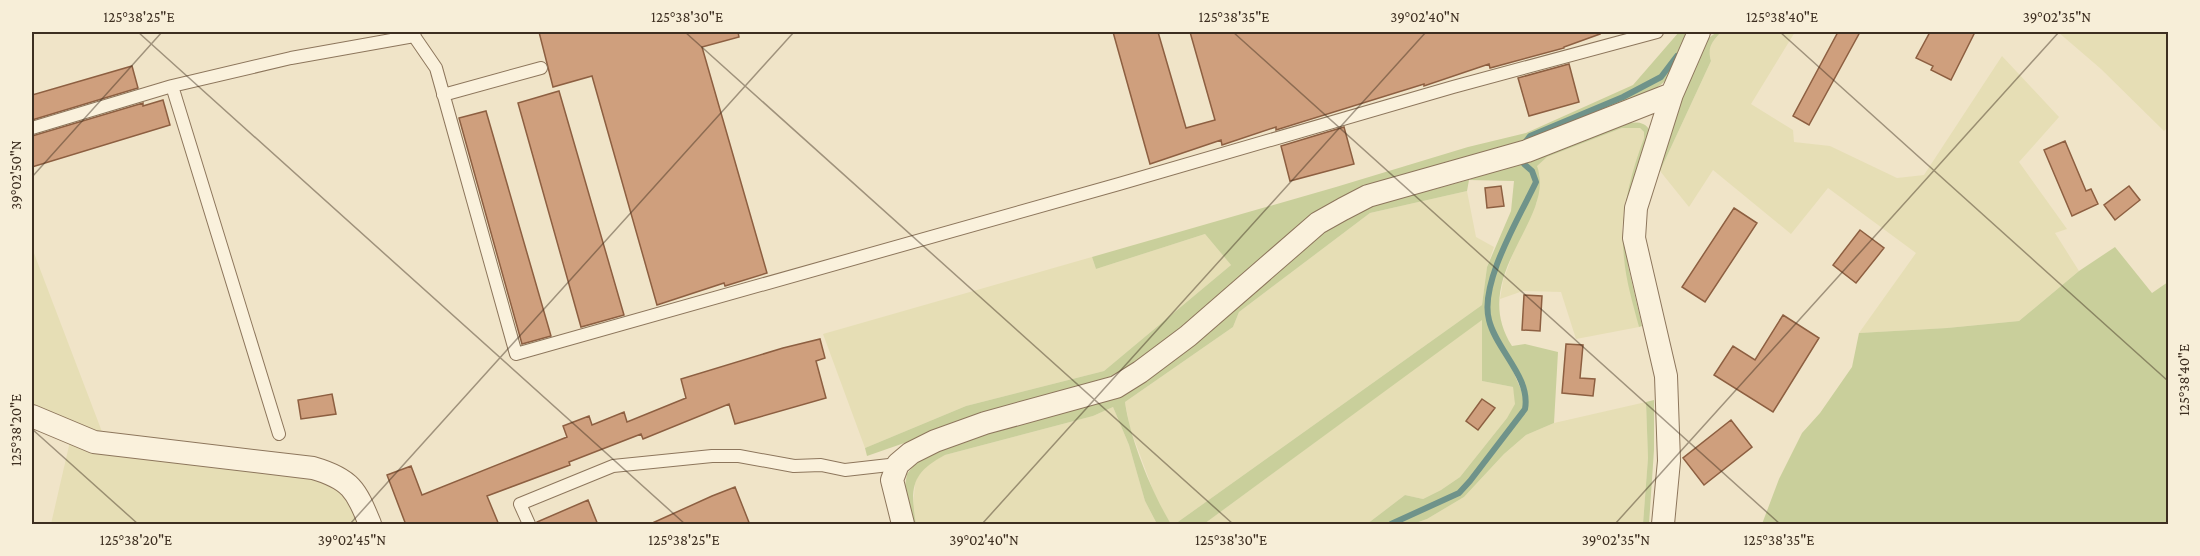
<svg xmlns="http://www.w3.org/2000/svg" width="2200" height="556" viewBox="0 0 2200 556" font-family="'Crimson Pro',serif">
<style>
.farmland{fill:#e6deb5}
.green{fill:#c9cf9b}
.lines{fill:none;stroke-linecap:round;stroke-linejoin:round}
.stream{stroke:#6f938a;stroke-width:6}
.building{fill:#cf9f7d;stroke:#8d5f41;stroke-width:1.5}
.lane-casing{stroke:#8d765c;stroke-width:14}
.street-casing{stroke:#8d765c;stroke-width:24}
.lane{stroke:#faf1dc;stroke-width:12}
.street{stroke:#faf1dc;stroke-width:22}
.ticks{fill:none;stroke:#3d2e20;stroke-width:1.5;stroke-opacity:0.45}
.neatline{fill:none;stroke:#3d2e20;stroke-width:2}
.ticks-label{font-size:15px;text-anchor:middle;fill:#3d2e20}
</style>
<rect width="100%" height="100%" fill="#f0e4c8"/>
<path class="farmland" d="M1721 32H1795L1751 104 1793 130 1794 142 1830 146 1897 178 1924 175 2002 56 2059 117 2019 162 2067 229 2055 233 2079 271 2019 321 1947 328 1859 333 1916 253 1828 188 1791 234 1713 170 1689 207 1660 171 1711 61 1709 52 1710 45Z
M2058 32H2168V127L2164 131 2101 69Z
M1622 128H1640L1644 132V138L1625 202 1622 228 1624 258 1639 327 1576 339 1561 292 1523 291 1500 299 1503 281 1516 245 1537 202 1540 175 1536 166 1547 157Z
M1467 191 1476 237 1494 247 1487 267 1482 305 1175 524H1171L1157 501 1130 428 1125 402 1233 327 1239 312 1370 213Z
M1205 234 1231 265 1104 371 966 406 865 448 823 334 1092 257 1096 269Z
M32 248 104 437 32 412Z
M1482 319V381L1513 387 1516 404 1507 418 1460 477 1441 490 1423 499 1405 495 1367 524H1204Z
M1646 402 1648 458 1643 524H1413L1427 519 1464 497 1504 454 1526 435 1554 423Z
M1113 407 1129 445 1145 501 1157 524H916L913 508 915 483 919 474 928 464 945 455 1093 416Z
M71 437 335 477 368 524H51Z"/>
<path class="green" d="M1679 32H1690L1679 52 1661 76 1623 96 1530 135 1522 146 1531 136 1624 98 1662 77 1678 57 1668 79 1641 100 1628 107 1524 149 1343 198 1297 229 1202 313 1116 380 996 411 867 456 865 448 966 406 1104 371 1231 265 1205 234 1096 269 1092 257 1336 187 1468 147 1526 133 1633 85Z
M1717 32H1721C1712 42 1707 47 1711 61L1660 171 1653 164 1696 47Z
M1626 123C1637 122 1645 121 1650 131L1626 240 1628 266 1642 326 1639 327C1633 304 1626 281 1624 258 1619 217 1630 176 1644 138V132L1640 128H1622L1547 157 1537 166C1557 219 1467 275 1512 346L1525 344 1558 352 1554 423 1526 435 1504 454 1464 497 1427 519 1413 524H1395L1459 494 1471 482 1526 409C1533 379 1499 349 1490 321 1480 285 1522 215 1538 182L1533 170 1525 163Z
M1517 164C1527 165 1531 173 1535 182L1507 236 1491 280 1486 309 1487 321 1510 364 1525 399 1523 408 1469 480 1458 491 1386 524H1367L1405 495 1423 499 1441 490 1460 477 1507 418 1515 404 1513 387 1482 381V320L1204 524H1175L1482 305 1487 267 1511 211 1514 181 1469 180 1467 191 1370 213 1239 312 1233 327 1125 402C1130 439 1152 493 1171 524H1157L1145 501 1129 445 1113 407 1093 416 945 455C911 473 910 488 916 524H907L905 486 907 474 918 460 956 441 1069 409 1322 230 1369 207 1468 180Z
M2115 247 2152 293 2168 282V524H1762L1779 479 1802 433 1820 413 1852 367 1859 333 1947 328 2019 321 2079 271Z
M1654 400V450L1649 524H1643L1648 458 1646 402Z"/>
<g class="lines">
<path class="stream" d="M1524 144 1530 136 1623 97 1661 77 1677 56
M1391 524 1459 493 1470 481 1525 409C1531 377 1496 350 1489 320 1479 283 1520 216 1536 182L1532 171 1524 164"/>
</g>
<path class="building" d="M539 32H738L739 37 702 47 767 273 725 286 724 283 657 305 592 76 553 87Z
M1113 32H1158L1186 128 1215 120 1190 32H1599L1600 34 1564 47V48L1490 68 1489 64 1424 86V84L1276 130V127L1222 145 1221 140 1150 164Z
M1838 32H1860L1809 125 1793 116Z
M1930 32H1975L1951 80 1931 70 1933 66 1916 58Z
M1569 64 1579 102 1529 116 1518 78Z
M132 66 138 88 32 120V95Z
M559 91 624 315 581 327 518 103Z
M163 100 170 125 32 167V136L143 103V106Z
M486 111 551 336 522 344 459 118Z
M1344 127 1354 164 1290 181 1281 146Z
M2065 141 2086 191 2091 189 2098 204 2072 216 2044 150Z
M1501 186 1504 206 1487 208 1485 188Z
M2129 186 2140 200 2115 220 2104 205Z
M1734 208 1757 223 1705 302 1682 287Z
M1860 230 1884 248 1856 283 1833 265Z
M1524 295 1542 296 1540 331 1522 330Z
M1783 315 1819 338 1773 412 1714 375 1733 346 1755 360Z
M820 339 825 358 816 361 826 398 735 424 729 404 643 439 641 434 569 462 570 465 487 496 499 525H406L387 475 411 466 422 495 567 437 563 426 589 416 592 425 624 412 627 422 686 398 681 379 783 348Z
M1566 344 1583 345 1580 378 1595 379 1593 396 1562 393Z
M332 394 336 414 301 419 298 400Z
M1482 399 1495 408 1478 430 1466 421Z
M1731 420 1752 447 1704 485 1683 458Z
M735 487 750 525H648L712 496Z
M588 500 598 525H537V522Z"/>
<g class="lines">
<g class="lane-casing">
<path id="lane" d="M415 32 414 36 436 68 516 354 1119 184 1453 87 1657 32
M172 86 279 434
M443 95 541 68
M32 128 172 86 291 58 414 36
M529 524 520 504 613 466 712 456H739L794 466 821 465 845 470 898 464"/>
</g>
<g class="street-casing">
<path id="street" d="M32 416 94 442 313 468C351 479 356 490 370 524
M903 524 892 480 898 464 911 453 935 441 985 423 1116 387 1140 372 1188 336 1318 223 1343 209 1368 196 1527 151 1672 94
M1663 524 1669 461 1666 376 1634 238 1636 208 1672 94 1699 32"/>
</g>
<use href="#lane" class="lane"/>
<use href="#street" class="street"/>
</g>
<path class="ticks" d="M138 32 685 524M685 32 1233 524M1233 32 1780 524M1780 32 2168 381M32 177 162 32M32 429 138 524M350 524 794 32M982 524 1426 32M1615 524 2059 32"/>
<rect width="2200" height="556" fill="none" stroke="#f7eed8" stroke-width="66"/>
<rect x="33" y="33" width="2134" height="490" class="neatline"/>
<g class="ticks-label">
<text x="139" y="22">125°38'25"E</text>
<text x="687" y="22">125°38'30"E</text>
<text x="1234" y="22">125°38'35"E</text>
<text x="1425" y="22">39°02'40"N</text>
<text x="1782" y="22">125°38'40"E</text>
<text x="2057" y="22">39°02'35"N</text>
<text transform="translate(16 175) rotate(-90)" y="5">39°02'50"N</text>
<text transform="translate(2184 380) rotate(-90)" y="5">125°38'40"E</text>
<text transform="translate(16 430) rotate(-90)" y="5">125°38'20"E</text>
<text x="136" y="545">125°38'20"E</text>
<text x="352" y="545">39°02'45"N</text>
<text x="684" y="545">125°38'25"E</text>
<text x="984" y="545">39°02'40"N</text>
<text x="1231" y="545">125°38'30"E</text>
<text x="1616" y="545">39°02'35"N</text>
<text x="1779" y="545">125°38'35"E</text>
</g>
</svg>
